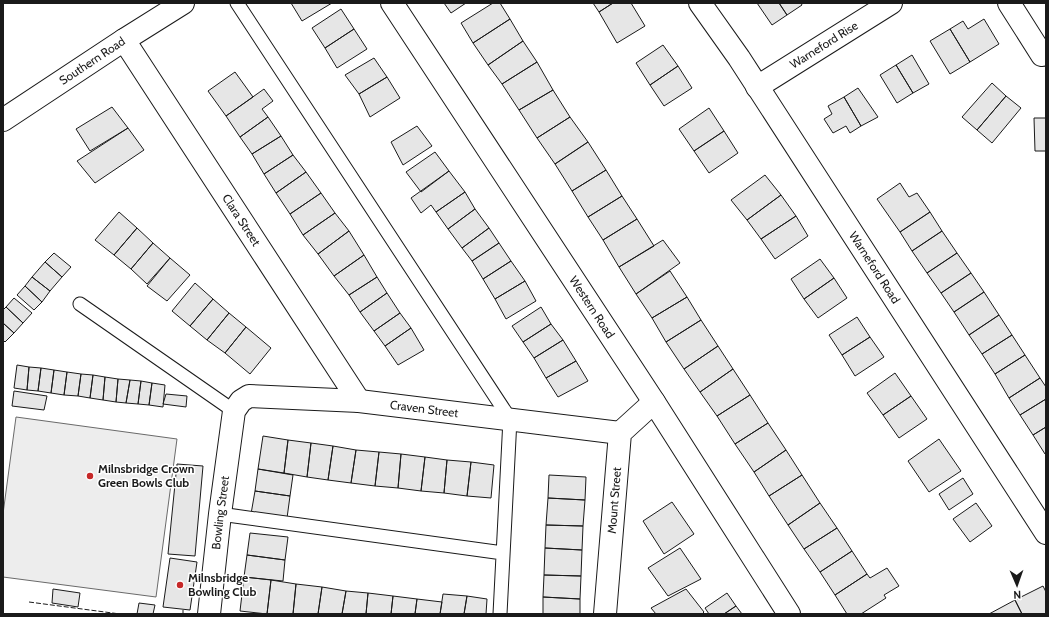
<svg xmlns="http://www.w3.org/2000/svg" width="1049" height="617" viewBox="0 0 1049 617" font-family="Cabin,sans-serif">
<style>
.built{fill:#ededed;stroke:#6a6a6a}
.building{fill:#e6e6e6;stroke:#1a1a1a}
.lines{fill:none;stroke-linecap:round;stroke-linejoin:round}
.lane-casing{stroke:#1a1a1a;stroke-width:15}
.street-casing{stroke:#1a1a1a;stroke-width:24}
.lane{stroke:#fff;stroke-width:13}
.street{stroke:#fff;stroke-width:22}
.fence{stroke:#1a1a1a;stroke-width:1;stroke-dasharray:5 2;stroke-linecap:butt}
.poi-dot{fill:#c62828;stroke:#fff;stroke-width:1.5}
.labels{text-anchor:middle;stroke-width:3;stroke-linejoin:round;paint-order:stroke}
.street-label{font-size:12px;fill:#1a1a1a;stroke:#fff}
.poi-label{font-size:12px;font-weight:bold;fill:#1a1a1a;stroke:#fff;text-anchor:start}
</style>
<rect width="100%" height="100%" fill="#fff"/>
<path class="built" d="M16 417 177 439 156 597 3 577V514Z"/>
<path class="building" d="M291 3H332L302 21Z
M444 3H466L451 13Z
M493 3H500L510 19 473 43 461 23Z
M593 3H613L599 12Z
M613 3H631L645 26 617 43 599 12Z
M757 3H779L787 15 772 25Z
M779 3H801L802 5 787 15Z
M341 9 354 29 325 48 312 28Z
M510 19 523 41 488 65 473 43Z
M984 19 999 44 970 62 950 29 963 21 968 29Z
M354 29 367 49 337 68 325 48Z
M950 29 970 62 950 74 930 41Z
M523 41 537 62 502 84 488 65Z
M663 45 678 66 650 85 636 63Z
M912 55 929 84 913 93 896 65Z
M374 58 387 77 359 94 345 75Z
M537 62 553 90 519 110 502 84Z
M896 65 913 93 897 103 880 75Z
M678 66 692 88 664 106 650 85Z
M235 72 253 97 226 116 208 91Z
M387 77 400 98 370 117 359 94Z
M992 83 1006 96 977 130 962 117Z
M858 88 878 117 861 126 844 97Z
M264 89 273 101 262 109 268 117 240 137 226 116Z
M553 90 570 117 537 138 519 110Z
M1006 96 1021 108 992 143 977 130Z
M844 97 861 126 850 133 846 126 833 133 824 119 832 114 828 106Z
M112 107 128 128 90 151 76 129Z
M709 108 724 131 694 151 679 129Z
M268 117 281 136 252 154 240 137Z
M570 117 588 142 555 164 537 138Z
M1034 118H1046V151H1035Z
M417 126 432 146 403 165 391 142Z
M128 128 144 150 95 183 77 161Z
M724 131 738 153 709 173 694 151Z
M281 136 293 155 264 174 252 154Z
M588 142 606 170 572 191 555 164Z
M435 152 449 171 421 192 406 172Z
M293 155 306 172 276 193 264 174Z
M606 170 622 196 588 217 572 191Z
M449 171 465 192 436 212 431 205 421 213 411 198Z
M306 172 321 193 290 214 276 193Z
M765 175 781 195 747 220 731 200Z
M900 183 909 197 917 193 930 212 900 232 877 199Z
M465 192 475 209 448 229 436 212Z
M321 193 335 213 303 235 290 214Z
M781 195 796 216 761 239 747 220Z
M622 196 637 219 603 240 588 217Z
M475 209 489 228 462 248 448 229Z
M119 212 137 228 114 255 95 240Z
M930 212 942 231 912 251 900 232Z
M335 213 349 231 318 254 303 235Z
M796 216 808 236 775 259 761 239Z
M637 219 654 246 619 267 603 240Z
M137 228 153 243 131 269 114 255Z
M489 228 499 243 472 261 462 248Z
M349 231 364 255 334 276 318 254Z
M942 231 957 253 927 273 912 251Z
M663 240 680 263 636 294 619 267Z
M153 243 170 258 147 284 131 269Z
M499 243 511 261 483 279 472 261Z
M54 253 71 267 62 277 45 262Z
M957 253 971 273 941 293 927 273Z
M364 255 377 277 349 295 334 276Z
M170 258 190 275 167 301 147 286Z
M820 259 834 278 804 299 791 279Z
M511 261 525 281 495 299 483 279Z
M45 262 62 277 50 291 32 277Z
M670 271 687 297 652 318 636 294Z
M971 273 984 292 954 312 941 293Z
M32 277 50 291 42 302 25 286Z
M377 277 387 293 360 312 349 295Z
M834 278 847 298 818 318 804 299Z
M525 281 536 301 506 319 495 299Z
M195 283 213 299 190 326 172 311Z
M25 286 42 302 34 310 17 295Z
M984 292 999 315 969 335 954 312Z
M387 293 400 313 374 331 360 312Z
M687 297 701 320 666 342 652 318Z
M14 298 32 313 23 323 6 307Z
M213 299 229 313 207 340 190 326Z
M6 307 23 323 14 333 3 323V310Z
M541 307 551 324 523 342 512 326Z
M229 313 246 327 225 353 207 340Z
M400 313 411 328 385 346 374 331Z
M999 315 1012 335 982 354 969 335Z
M857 317 870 337 842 355 829 335Z
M701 320 718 346 684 369 666 342Z
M3 323 14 333 5 342 3 340Z
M551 324 563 340 534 358 523 342Z
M246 327 271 348 250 374 225 353Z
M411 328 424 350 398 365 385 346Z
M1012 335 1025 355 995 374 982 354Z
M870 337 884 357 855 376 842 355Z
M563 340 576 361 546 378 534 358Z
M718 346 733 369 700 392 684 369Z
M1025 355 1040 378 1009 398 995 374Z
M576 361 588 381 558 397 546 378Z
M17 365 29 367 27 390 14 388Z
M29 367 41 368 38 391 27 390Z
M41 368 54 370 51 393 38 391Z
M733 369 750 395 717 416 700 392Z
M54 370 67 372 64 395 51 393Z
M67 372 81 374 78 396 64 395Z
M895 373 911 396 883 415 867 393Z
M81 374 93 375 90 398 78 396Z
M93 375 105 377 103 400 90 398Z
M105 377 118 379 116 402 103 400Z
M1040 378 1046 387V399L1020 415 1009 398Z
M118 379 130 380 126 403 116 402Z
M130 380 141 381 138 404 126 403Z
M141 381 152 383 149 405 138 404Z
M152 383 165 385 163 407 149 405Z
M14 391 47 396 44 410 12 406Z
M166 394 187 396 186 407 163 404Z
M750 395 768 423 735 444 717 416Z
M911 396 927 419 899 438 883 415Z
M1046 399V427L1033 435 1020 415Z
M768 423 786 450 754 472 735 444Z
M1046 427V453L1045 454 1033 435Z
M263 436 288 440 284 473 258 469Z
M939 439 961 471 929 492 908 461Z
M288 440 311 443 307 477 284 473Z
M311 443 333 446 328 480 307 477Z
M333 446 356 450 351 483 328 480Z
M356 450 379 452 375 486 351 483Z
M786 450 802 475 769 496 754 472Z
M379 452 401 454 398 488 375 486Z
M401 454 425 457 421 491 398 488Z
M425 457 447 460 444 493 421 491Z
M447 460 471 462 467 496 444 493Z
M471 462 494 465 491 498 467 496Z
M177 464 203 466 195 556 168 554Z
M258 469 293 475 290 496 255 491Z
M549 475 586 477 585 500 548 498Z
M802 475 820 503 788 525 769 496Z
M963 478 973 494 949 510 939 494Z
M255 491 290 496 287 518 251 514Z
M548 498 585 500 583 526 546 525Z
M672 502 694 534 664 554 643 521Z
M820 503 837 528 804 549 788 525Z
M976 503 992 526 970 542 953 519Z
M546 525 583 526 582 550 545 548Z
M837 528 852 551 820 572 804 549Z
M250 533 288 537 285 560 247 555Z
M545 548 582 550 581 576 544 575Z
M680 548 701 579 668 596 648 568Z
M852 551 867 574 835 595 820 572Z
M247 555 285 560 283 581 244 577Z
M170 558 197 562 190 610 163 607Z
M887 568 899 586 884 595 886 598 861 614H847L835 595 867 574 870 578Z
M544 575 581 576 580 599 543 597Z
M244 577 271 580 267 614 240 611Z
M271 580 296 584 293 614H267Z
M296 584 322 587 318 614H293Z
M1043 586 1046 592V614H1022L1015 600Z
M322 587 346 591 342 614H318Z
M53 589 80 593 78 607 52 603Z
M686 589 704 612 702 614H656L651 608Z
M346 591 368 593 366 614H342Z
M368 593 393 596 391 614H366Z
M727 593 736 606 724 614H709L705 608Z
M443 594 467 596 464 614H440Z
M393 596 417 599 415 614H391Z
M467 596 487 599 486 614H464Z
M543 597 580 599V614H543Z
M417 599 442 602 440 614H415Z
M1015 600 1022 614H989Z
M139 603 155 605 153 614H137Z
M736 606 742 614H724Z"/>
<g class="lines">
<g class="lane-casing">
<path id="lane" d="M237 3 510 419 500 614
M80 304 234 411
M220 514 503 553"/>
</g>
<g class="street-casing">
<g id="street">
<path id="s1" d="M392 3 654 402 789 614"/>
<path id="s2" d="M700 3 739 58 1046 533"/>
<path d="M1009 3 1042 55"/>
<path id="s3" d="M124 40 359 401"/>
<path id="s4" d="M757 87 891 3"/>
<path id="s5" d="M3 120 124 40 183 3"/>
<path id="s6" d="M209 614 220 514 234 411 241 401 249 396 359 401 620 433"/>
<path id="s7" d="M605 614 620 433 654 402"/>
</g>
</g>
<use href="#lane" class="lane"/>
<use href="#street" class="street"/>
<path class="fence" d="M29 602 120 614
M183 614V610"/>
</g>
<g class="poi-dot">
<circle cx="90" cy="476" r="4"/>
<circle cx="180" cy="585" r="4"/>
</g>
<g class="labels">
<g class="street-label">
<text dy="4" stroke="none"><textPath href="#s4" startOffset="79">Warneford Rise</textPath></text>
<text dy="4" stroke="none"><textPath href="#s5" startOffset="107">Southern Road</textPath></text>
<text dy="4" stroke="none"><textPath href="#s3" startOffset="215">Clara Street</textPath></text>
<text dy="4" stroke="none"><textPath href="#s2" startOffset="317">Warneford Road</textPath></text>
<text dy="4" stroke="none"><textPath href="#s1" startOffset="364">Western Road</textPath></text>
<text dy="4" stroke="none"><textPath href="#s6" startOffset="402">Craven Street</textPath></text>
<text dy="4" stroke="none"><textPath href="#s7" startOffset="114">Mount Street</textPath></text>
<text dy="4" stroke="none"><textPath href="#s6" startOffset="102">Bowling Street</textPath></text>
</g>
<g class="poi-label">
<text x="98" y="473">Milnsbridge Crown<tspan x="98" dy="14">Green Bowls Club</tspan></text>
<text x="188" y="582">Milnsbridge<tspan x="188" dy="14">Bowling Club</tspan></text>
</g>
</g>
<rect width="1049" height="617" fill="none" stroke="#1a1a1a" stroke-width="8"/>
<g transform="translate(1017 585) rotate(178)" stroke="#ffffff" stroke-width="3" paint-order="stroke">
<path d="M0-3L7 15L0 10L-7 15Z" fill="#1a1a1a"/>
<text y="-6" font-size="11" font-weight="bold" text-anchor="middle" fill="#1a1a1a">N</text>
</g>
</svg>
